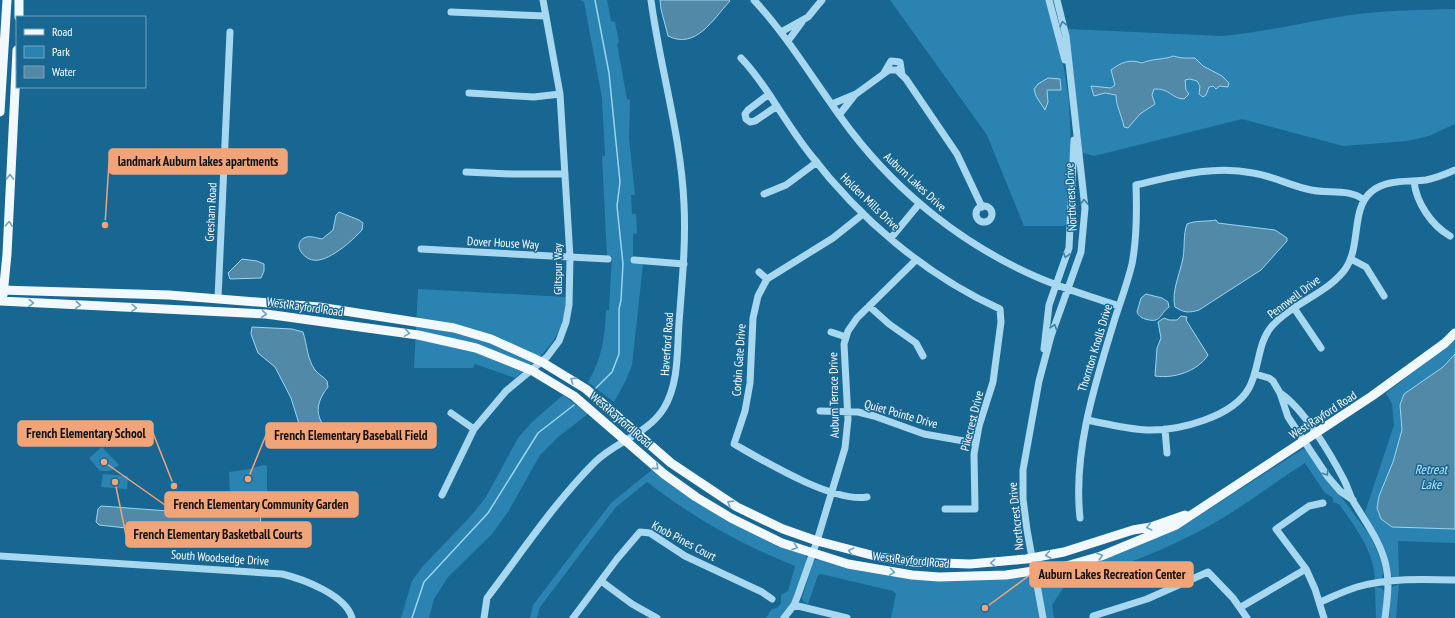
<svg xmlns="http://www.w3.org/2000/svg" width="1455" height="618" viewBox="0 0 1455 618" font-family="'PT Sans Narrow',sans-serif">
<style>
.green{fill:#2b83b1}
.water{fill:#5289a6;stroke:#9bd5f2}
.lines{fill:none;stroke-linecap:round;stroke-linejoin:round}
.stream{stroke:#9bd5f2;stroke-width:1.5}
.minor{stroke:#a8d7f0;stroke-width:7}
.major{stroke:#f1f9ff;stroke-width:9}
.oneway{stroke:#3c83aa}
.oneway2{stroke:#6fa1be}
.labels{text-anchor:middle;stroke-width:3;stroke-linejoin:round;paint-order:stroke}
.street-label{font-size:12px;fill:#fff;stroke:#186793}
.water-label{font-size:13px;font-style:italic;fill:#bce3f8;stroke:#186793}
.leader{fill:none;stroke:#f2a479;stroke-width:1.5}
.callout-dot{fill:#f2a479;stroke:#186793;stroke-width:1.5}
.callout{fill:#f2a479;stroke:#f2a479;stroke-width:1.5}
.callout-label{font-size:13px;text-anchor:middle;font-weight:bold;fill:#111}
</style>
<rect width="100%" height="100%" fill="#186793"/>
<path class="green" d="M580 0H607L611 21 615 22 619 42 617 44 627 99 630 100 629 139 635 195H631L632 214H636L637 233 633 234V263L643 264 632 365 626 380 614 402 588 382C602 359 605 336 606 310H609L612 256H607L602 156H605L602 98 584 2Z
M890 0H1046L1064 68 1069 101 1071 149H1082L1068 29 1222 36C1268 32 1312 20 1358 14 1390 10 1422 10 1455 9V124L1429 136 1407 141 1343 146 1242 119 1094 156 1083 153 1071 154 1068 222 1064 226H1024L987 135Z
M418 289 566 297C564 339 545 353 515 378L475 364 473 368H414Z
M1455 337V543L1398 541 1399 578 1392 577 1385 551 1365 512 1394 425 1392 404 1386 393 1434 356Z
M563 395 588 414 558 437 540 455 508 512 492 534 448 577 434 599 429 618H401L412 581 423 566 470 517 486 497 518 438 532 422Z
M102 447 119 465 110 471H100L89 458Z
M1303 449 1306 450 1369 534C1374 544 1388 571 1381 580L1375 581C1375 552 1355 527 1339 504L1334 503 1332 497 1325 493 1305 463C1275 482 1247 504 1216 522 1169 549 1119 568 1067 582L1052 605 1054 618H1046L1039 579 1043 573 1116 554 1168 532 1192 520Z
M264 465 267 466V500L239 497 230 492 229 472 250 469Z
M653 469 806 556 807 562 792 603 781 618H766L772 609 777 608 781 603V595L788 591 795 566C740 544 694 518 647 482L616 507 540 607 537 618H530L533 605 611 503Z
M103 474 128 476 127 489 101 487Z
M819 559 876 573 1030 576 1033 581 1039 618H891L896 594 893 591 821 574 818 575 808 604 803 601 802 598 813 563 815 560Z
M1399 584 1396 618H1389L1392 587Z
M1375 587 1382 588 1385 593 1382 618H1376Z"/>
<path class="water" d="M660 0H729L730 1C713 19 696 50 668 36L661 9Z
M1173 56 1182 58H1195L1203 66 1222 76 1229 83 1228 87 1220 86 1216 89 1213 86 1209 87 1206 95 1203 97 1199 94 1200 86 1197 81 1190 79 1185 80 1186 90 1189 94 1184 99C1172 99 1170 88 1154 89L1152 95 1155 104 1140 114 1128 128 1124 127C1122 116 1116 106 1116 95L1105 93 1094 96 1091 86 1111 88 1115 85 1111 70C1122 62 1129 59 1142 63 1150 59 1169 59 1173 56Z
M1048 78 1060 79 1061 90H1047L1048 102 1045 110 1036 96 1034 89 1038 84Z
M339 212 359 220 363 223 362 230C353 240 328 263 313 260 304 259 292 245 304 238 309 235 317 238 322 239L333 230 336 215Z
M1216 220 1218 223 1275 230 1287 238V241L1261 270 1199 310C1189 313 1184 313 1175 307 1171 292 1180 274 1183 258 1185 246 1183 235 1187 224 1196 220 1207 222 1216 220Z
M242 259 257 261 264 264V271L261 278 230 279 228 273Z
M1146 294 1162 298 1168 302 1169 307C1159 314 1162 324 1145 319 1140 317 1139 316 1137 312L1141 298Z
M1181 316 1187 317 1186 320 1208 355C1198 371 1174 379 1155 376L1157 348 1161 338 1158 322 1164 318 1169 320H1177Z
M252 327 292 329 303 332C307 344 307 359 315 370 318 374 324 377 327 381L328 387C321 396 315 407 320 419 322 424 325 426 325 431H306L300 427 291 398 275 367 258 353 251 334Z
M1455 354V529L1392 527 1381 519 1377 508 1379 496 1393 462 1402 430 1400 405 1404 394 1443 367Z
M206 503 257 507 261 512 259 543 255 546 149 540 135 529 99 525 96 522 98 509 101 506 182 512Z"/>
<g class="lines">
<path class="stream" d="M595 0 609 73 620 182 617 206 623 264 621 300 619 309V354L612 372 596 388
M412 618 424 582 488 513 538 433 574 405"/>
<path class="minor" d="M754 0C791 40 818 88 851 131 900 195 965 246 1039 278 1065 289 1092 297 1119 306
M1049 0 1065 60
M451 12 545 16
M781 32 808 17 822 0
M788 41 802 22
M741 58C752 69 760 81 769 94 782 114 795 135 810 154 860 219 925 275 1000 309L1001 322 993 382 979 426 974 454 975 509H945
M884 73 891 61 900 62 902 75
M469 93 534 97 560 94
M769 94 748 110 745 114 746 119 750 122 755 121 777 106
M832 104 856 94 889 70H897L906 79 957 154 982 207
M839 115 854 96
M466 172 512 174H565
M1414 181C1416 202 1431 225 1450 236
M764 194 786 185 817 162
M976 214a8 8 0 1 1 16 0a8 8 0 1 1-16 0Z
M863 214 833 238 767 279 758 296 753 318 750 383 745 411 734 444C764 461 833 503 867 497
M891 238 919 204
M421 249 608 259
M1351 259 1366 267 1384 296
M634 260 684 264
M759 272 767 279
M218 298 230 32
M869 306 889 324 916 343 923 356
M1294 308 1321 348
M831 332 846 337
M1044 349 1049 305 1069 248 1074 140
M1255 374 1269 378 1273 381 1280 393 1288 417 1328 477 1340 491 1353 500
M1280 393C1303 408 1330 453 1343 478 1347 485 1349 493 1353 501 1365 521 1381 542 1386 566 1390 583 1387 601 1385 618
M820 411 858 412 874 416 924 434 975 443
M451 413 474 429
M1087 420C1107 424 1127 429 1147 430 1179 431 1233 417 1249 388 1260 368 1257 343 1272 326 1292 303 1329 293 1346 268 1361 245 1351 209 1371 192 1385 179 1409 182 1426 180 1436 178 1446 174 1455 170
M1165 429 1167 453
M442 495 474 429 506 391 547 357 559 341 566 322 569 305 570 257 560 94 543 0
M1323 503 1309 506 1276 529 1306 569 1315 589 1324 618
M1080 518C1073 453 1094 387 1113 325 1119 305 1127 285 1132 264 1137 238 1137 212 1136 185 1175 176 1213 165 1253 173 1273 176 1291 186 1311 190 1329 194 1349 188 1364 200
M0 556 282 574C303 579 346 595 352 618
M601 581 632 604 657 618
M1320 602C1332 597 1344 591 1357 587 1388 578 1423 579 1455 580
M794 605 847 618
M1241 607 1306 569
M484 618 487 598C522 552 554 503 595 462 615 442 648 434 664 408 679 383 677 351 679 323 682 283 686 243 684 204 681 135 660 68 651 0
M573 618 617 559 640 532 650 533 685 556 762 592 772 599
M784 618 794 605 798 595 817 541 845 448 848 419 844 344 848 331 857 318 916 260
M1043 618 1027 530 1023 499V470L1039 381 1051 336 1081 252 1085 208 1066 36 1057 0
M1093 618V616L1147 599 1208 572 1233 598 1247 618"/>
<path class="major" d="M19 17V0
M0 112 7 0
M0 290 169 295 319 307 454 328 491 339 542 362 586 389 671 463 737 507 783 529 817 541 879 557 914 562 970 564 1026 559 1064 552 1133 530 1151 527 1185 515
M3 295 7 254 17 50
M0 301 266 314 418 335 476 348 531 370 574 396 664 474 696 497 731 518 782 543 848 564 912 575 939 577 1006 575 1066 566 1101 556 1176 525 1372 396 1445 343 1455 333"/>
</g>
<defs><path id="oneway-chevron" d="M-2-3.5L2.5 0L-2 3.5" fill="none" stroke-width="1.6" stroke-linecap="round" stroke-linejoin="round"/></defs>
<g class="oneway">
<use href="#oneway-chevron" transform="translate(1063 24) rotate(-103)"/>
<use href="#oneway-chevron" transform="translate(1084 202) rotate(-93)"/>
<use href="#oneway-chevron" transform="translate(1066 255) rotate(108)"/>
<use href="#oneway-chevron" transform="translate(1054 327) rotate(-71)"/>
<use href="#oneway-chevron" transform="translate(1326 473) rotate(56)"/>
</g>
<g class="oneway2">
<use href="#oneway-chevron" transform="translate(10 177) rotate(-90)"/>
<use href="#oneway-chevron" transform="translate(9 224) rotate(-87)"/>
<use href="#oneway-chevron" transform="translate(31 303) rotate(3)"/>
<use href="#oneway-chevron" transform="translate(78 305) rotate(3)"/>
<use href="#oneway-chevron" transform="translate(134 308) rotate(3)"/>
<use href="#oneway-chevron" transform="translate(264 314) rotate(6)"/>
<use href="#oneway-chevron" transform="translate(407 333) rotate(9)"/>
<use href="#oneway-chevron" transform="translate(573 380) rotate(-146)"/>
<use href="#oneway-chevron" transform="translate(656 467) rotate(41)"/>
<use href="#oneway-chevron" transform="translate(730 503) rotate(-148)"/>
<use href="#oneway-chevron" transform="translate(1149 527) rotate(167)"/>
<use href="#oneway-chevron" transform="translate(795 547) rotate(20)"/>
<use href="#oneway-chevron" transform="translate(851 551) rotate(-166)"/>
<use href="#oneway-chevron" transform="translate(1048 555) rotate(169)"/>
<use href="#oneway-chevron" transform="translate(1100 556) rotate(-18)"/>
<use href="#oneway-chevron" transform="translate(993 563) rotate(176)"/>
<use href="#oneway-chevron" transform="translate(892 572) rotate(8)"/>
</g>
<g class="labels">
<g class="street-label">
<text transform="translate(915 182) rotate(43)" y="4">Auburn Lakes Drive</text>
<text transform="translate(1071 197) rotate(-93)" y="4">Northcrest Drive</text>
<text transform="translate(870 202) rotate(44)" y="4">Holden Mills Drive</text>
<text transform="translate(211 212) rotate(-87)" y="4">Gresham Road</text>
<text transform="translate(503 243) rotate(3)" y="4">Dover House Way</text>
<text transform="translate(558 269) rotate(-90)" y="4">Giltspur Way</text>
<text transform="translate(1294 297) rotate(-37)" y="4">Pennwell Drive</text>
<text transform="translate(305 307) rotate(8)" y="4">West Rayford Road</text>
<text transform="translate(667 344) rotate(-86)" y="4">Haverford Road</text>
<text transform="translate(1095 348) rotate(-73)" y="4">Thornton Knolls Drive</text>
<text transform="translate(739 360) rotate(-86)" y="4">Corbin Gate Drive</text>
<text transform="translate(834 395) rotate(-91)" y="4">Auburn Terrace Drive</text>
<text transform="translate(901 414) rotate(16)" y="4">Quiet Pointe Drive</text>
<text transform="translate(1323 415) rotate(-33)" y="4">West Rayford Road</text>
<text transform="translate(621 420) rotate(41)" y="4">West Rayford Road</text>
<text transform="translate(972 421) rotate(-76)" y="4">Pikecrest Drive</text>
<text transform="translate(1016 516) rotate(-96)" y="4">Northcrest Drive</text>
<text transform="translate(684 541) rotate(28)" y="4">Knob Pines Court</text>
<text transform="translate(220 558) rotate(4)" y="4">South Woodsedge Drive</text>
<text transform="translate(911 560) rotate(6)" y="4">West Rayford Road</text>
</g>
<g class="water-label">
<text x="1431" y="474">Retreat<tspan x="1431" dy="15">Lake</tspan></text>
</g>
</g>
<path class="leader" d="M105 225L109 162M174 486L153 433M248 479L266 435M104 462L165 505M115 482L126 535M985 608L1030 575"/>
<g class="callout-dot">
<circle cx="105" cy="225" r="4"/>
<circle cx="174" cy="486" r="4"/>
<circle cx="248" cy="479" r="4"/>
<circle cx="104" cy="462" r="4"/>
<circle cx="115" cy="482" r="4"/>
<circle cx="985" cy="608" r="4"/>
</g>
<g class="callout">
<rect x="109" y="149" width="178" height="25" rx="4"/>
<rect x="18" y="421" width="135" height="25" rx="4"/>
<rect x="266" y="423" width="170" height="25" rx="4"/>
<rect x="165" y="492" width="193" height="25" rx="4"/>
<rect x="126" y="522" width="185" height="25" rx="4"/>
<rect x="1030" y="562" width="163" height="25" rx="4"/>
</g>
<g class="callout-label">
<text x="198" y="166">landmark Auburn lakes apartments</text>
<text x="86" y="438">French Elementary School</text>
<text x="351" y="440">French Elementary Baseball Field</text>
<text x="261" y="509">French Elementary Community Garden</text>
<text x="218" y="539">French Elementary Basketball Courts</text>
<text x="1112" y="579">Auburn Lakes Recreation Center</text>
</g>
<rect x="16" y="16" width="130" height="72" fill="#186793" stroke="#74a4be"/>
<rect x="24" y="29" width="20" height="6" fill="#f1f9ff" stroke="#74a4be"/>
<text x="52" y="36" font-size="12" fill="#ffffff">Road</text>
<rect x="24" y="46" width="20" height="12" fill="#2b83b1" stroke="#74a4be"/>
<text x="52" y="56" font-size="12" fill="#ffffff">Park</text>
<rect x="24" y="66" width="20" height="12" fill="#5289a6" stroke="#74a4be"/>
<text x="52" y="76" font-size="12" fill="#ffffff">Water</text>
</svg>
